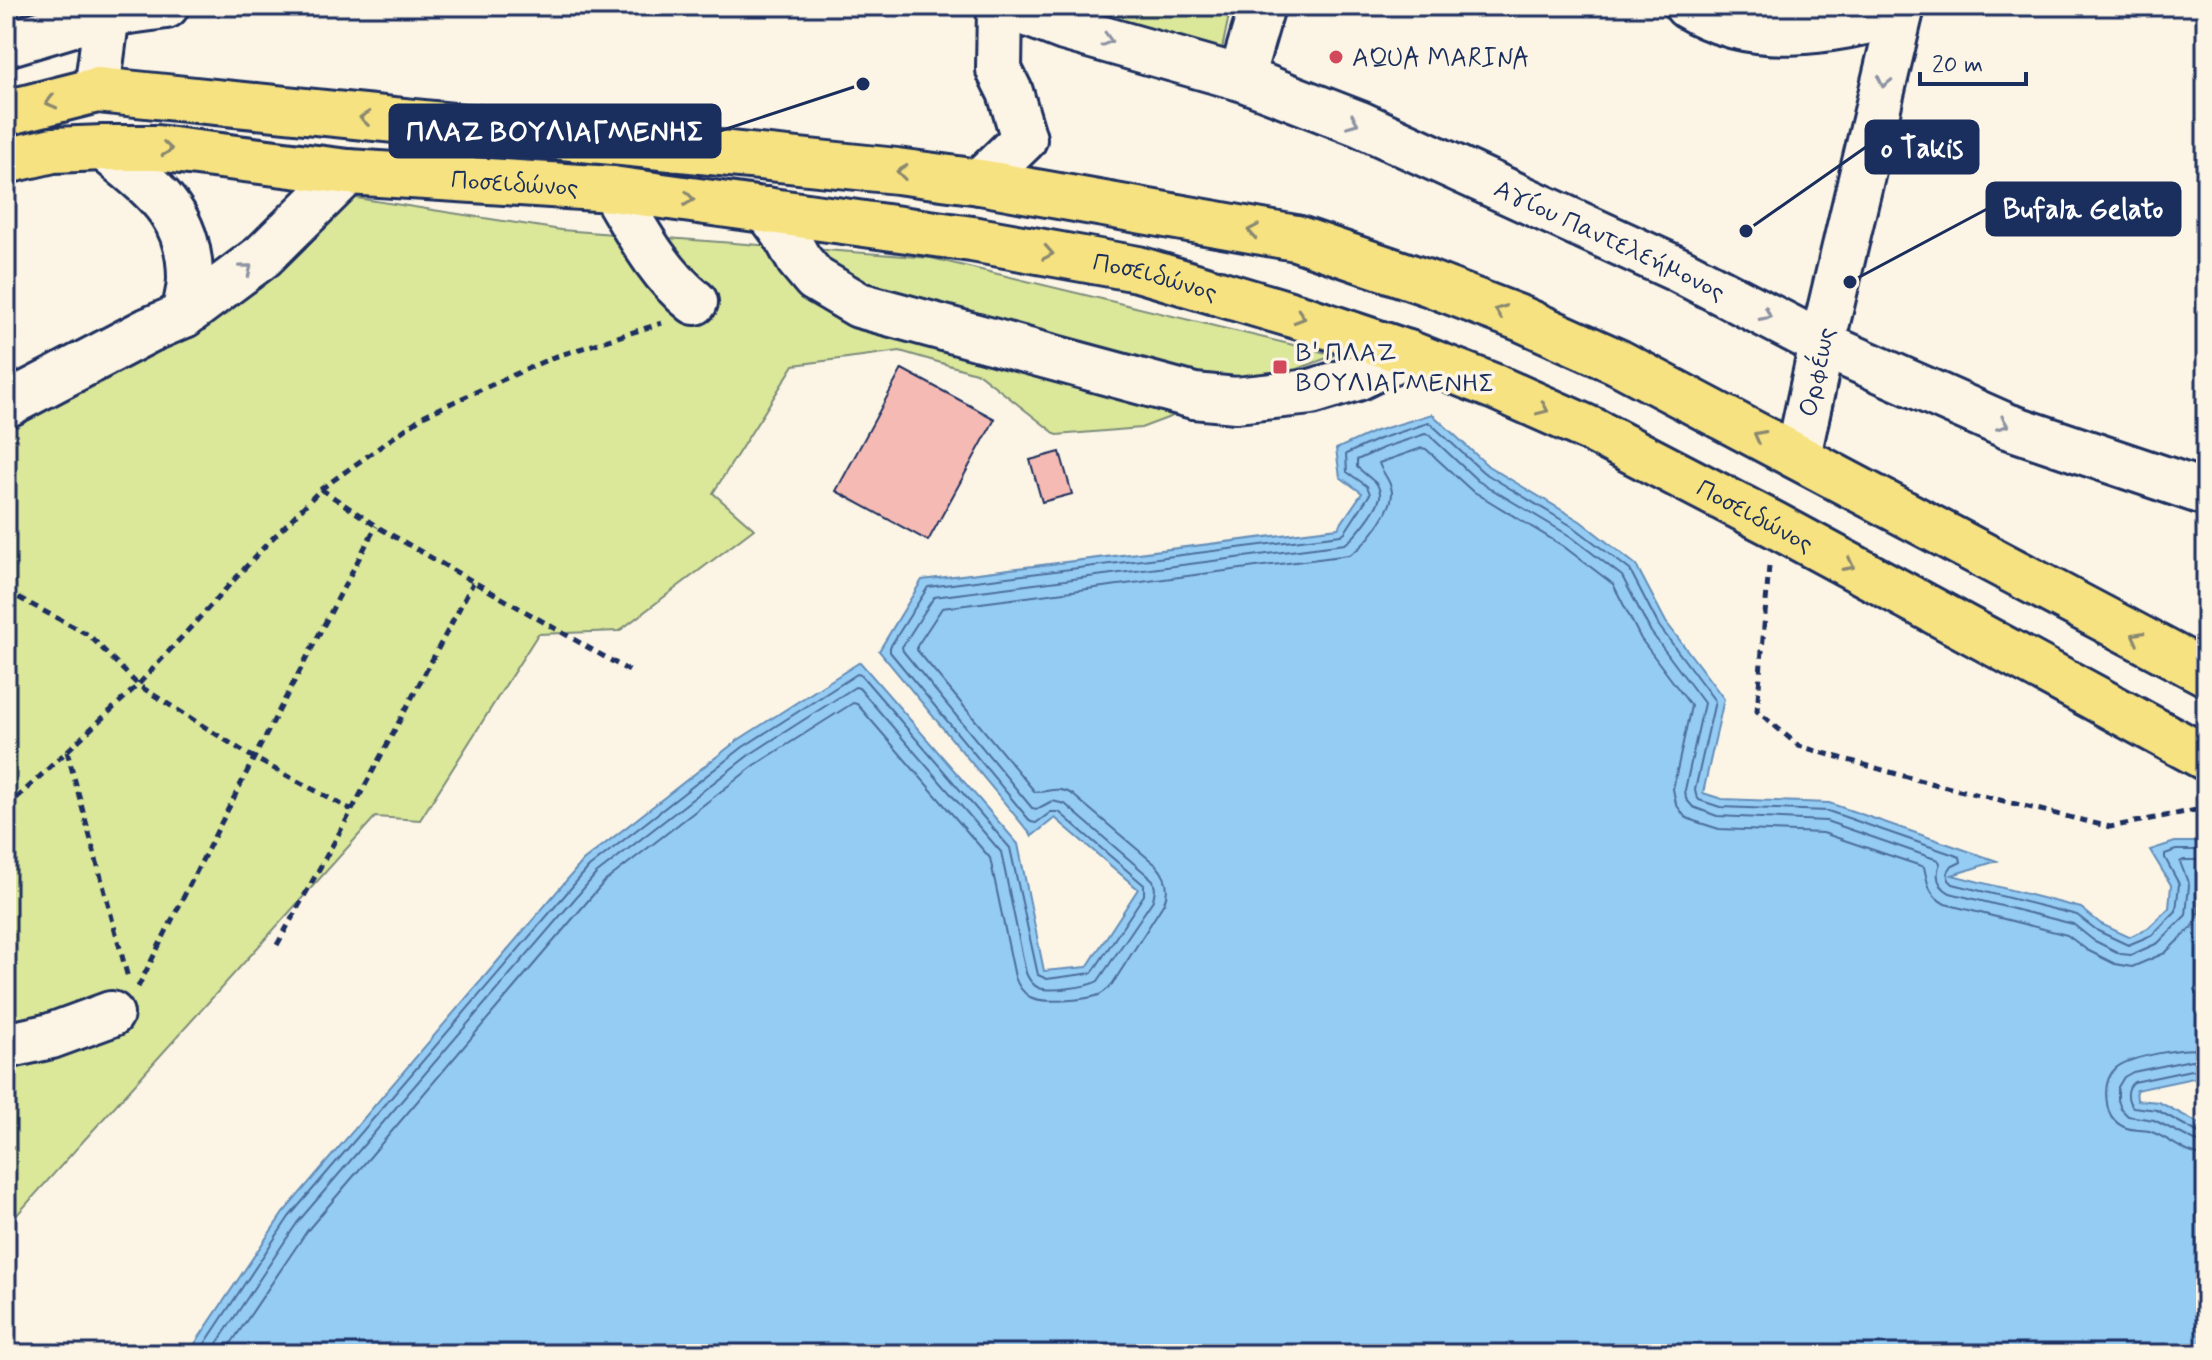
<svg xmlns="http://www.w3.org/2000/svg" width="2212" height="1360" viewBox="0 0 2212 1360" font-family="Mynerve,sans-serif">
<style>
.green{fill:#dbe799;stroke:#7b8b7c;stroke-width:2}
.water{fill:#95ccf4;stroke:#648db8;stroke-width:2}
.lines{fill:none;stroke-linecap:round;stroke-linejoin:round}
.shore{stroke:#4c6e9a;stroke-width:2}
.building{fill:#f5bab3;stroke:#1b2f5e;stroke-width:2}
.minor-casing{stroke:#1b2f5e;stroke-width:50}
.major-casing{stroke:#1b2f5e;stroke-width:50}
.path{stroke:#1b2f5e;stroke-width:5;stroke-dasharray:8 6;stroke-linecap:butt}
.minor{stroke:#fcf5e5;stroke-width:44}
.major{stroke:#f7e281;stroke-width:44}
.oneway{stroke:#8c92a2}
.oneway2{stroke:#898870}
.poi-dot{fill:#d1495b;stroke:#fcf5e5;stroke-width:3}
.labels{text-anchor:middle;stroke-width:7;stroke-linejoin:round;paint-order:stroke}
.poi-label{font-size:26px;fill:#1b2f5e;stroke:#fcf5e5;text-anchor:start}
.street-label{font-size:26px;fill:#1b2f5e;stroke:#fcf5e5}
.leader{fill:none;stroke:#1b2f5e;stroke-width:3}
.callout-dot{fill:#1b2f5e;stroke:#fcf5e5;stroke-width:3}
.callout{fill:#1b2f5e;stroke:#1b2f5e;stroke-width:3}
.callout-label{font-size:28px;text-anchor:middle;font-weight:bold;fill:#fff}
</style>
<rect width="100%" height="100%" fill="#fcf5e5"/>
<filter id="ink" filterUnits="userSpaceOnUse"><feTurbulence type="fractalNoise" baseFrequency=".0125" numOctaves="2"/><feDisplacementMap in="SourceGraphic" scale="16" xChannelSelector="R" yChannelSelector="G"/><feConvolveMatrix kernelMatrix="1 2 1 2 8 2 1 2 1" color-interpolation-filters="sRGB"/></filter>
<g filter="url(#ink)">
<path class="green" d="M1083 6H1231L1221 54Z
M350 197 561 230 931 258 1335 355 1141 428 1057 435 979 374 900 351 794 365 713 493 754 529 619 631 538 634 420 820 375 817 6 1227V426L146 337 227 314Z"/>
<path class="water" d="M1432 414 1488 466 1580 521 1636 565 1666 622 1724 699 1703 793 1722 799 1829 803 1997 861 1952 875 2081 908 2101 924 2129 937 2148 928 2169 908 2171 885 2150 850 2175 842H2206V1088L2193 1078 2136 1090 2137 1100 2159 1102 2206 1127V1354H188L283 1213 583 861 738 740 860 662 1018 844 1044 971 1087 967 1138 889 1055 818 1032 836 879 651 922 580 1338 528 1362 493 1340 477 1336 449 1376 431Z"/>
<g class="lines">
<path class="shore" d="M2206 1051C2190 1045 2128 1057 2116 1068 2106 1077 2105 1091 2107 1103 2108 1114 2115 1123 2124 1127 2132 1131 2141 1129 2149 1131 2169 1137 2184 1155 2206 1156
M2206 1065 2199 1061 2191 1060 2133 1072 2124 1077 2118 1087V1100L2121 1109 2128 1116 2154 1120 2195 1141 2206 1143
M2206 1078 2197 1071 2191 1070 2134 1082C2126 1088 2126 1100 2133 1107L2157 1110 2199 1133H2206
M198 1354 289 1217 589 867 743 747 857 674 861 675 1010 848 1038 975 1047 979 1092 973 1144 895V885L1059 812H1051L1036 823 1031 822 890 652V647L928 587 1341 535 1345 532 1370 494 1367 486 1347 472 1346 454 1379 439 1428 423 1431 424 1483 472 1575 528 1630 570 1659 626 1715 701 1695 790 1696 795 1699 800 1720 807 1828 811 1960 857 1961 862 1951 867 1947 873 1949 880 1953 884 2077 915 2098 931 2128 945 2152 935 2176 911 2179 884 2165 858V854L2176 850H2206
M210 1354 297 1223 596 874 749 755 855 687 859 688 1001 852 1026 973C1029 980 1032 985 1039 988 1050 992 1088 987 1098 981L1153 900 1155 889 1153 880 1065 804 1052 801 1037 809 1032 808 903 651 902 647 934 597 1345 544C1355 538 1378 508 1380 497 1381 491 1379 489 1377 484L1357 467V460L1383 448 1425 434 1429 435 1478 481 1570 536 1622 576 1651 632 1704 703 1685 790 1686 799 1693 807 1717 816 1826 821 1938 860 1940 863C1935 876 1937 886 1950 893L2073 924 2093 940 2121 954 2131 955 2158 943 2186 915 2189 885 2180 862 2184 860H2206
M224 1354 307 1231 604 882 755 765 853 703 857 704 990 858 1015 977C1018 986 1022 992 1030 997 1043 1004 1085 1000 1099 995 1105 992 1109 988 1113 983L1164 903C1170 889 1167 877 1156 865L1072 794C1055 785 1049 793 1035 792L917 650V646L942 608 1349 555C1365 547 1393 510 1392 492 1391 480 1382 473 1379 463L1422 448 1426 449 1471 490 1563 546 1613 584 1641 639 1691 706 1673 789 1676 804 1685 817 1694 821 1719 829 1823 833 1924 867C1928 883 1928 895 1945 904L2067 935 2087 950 2115 964 2132 967 2165 953 2193 926 2199 911 2200 875 2206 872"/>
</g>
<path class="building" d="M902 369 995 419 928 541 836 491Z
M1060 452 1072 494 1042 502 1030 460Z"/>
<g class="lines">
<g class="minor-casing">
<g id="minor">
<path id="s1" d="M1007 6 1064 28 1241 78 1360 124 1679 270 1822 344 2007 426 2206 493"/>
<path d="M1687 6C1755 47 1828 31 1900 14"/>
<path d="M6 44 107 14 166 6"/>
<path d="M1241 78 1262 6"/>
<path d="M97 90 108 6"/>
<path d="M104 148C150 187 190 211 190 278 190 290 186 303 184 315"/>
<path d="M980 182 1024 139 1010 92 999 70 1000 6"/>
<path d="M612 189C636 229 658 273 695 302"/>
<path d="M767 210 784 233 799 260 815 279 859 305 1194 396 1236 400 1311 392 1357 378 1408 353"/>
<path d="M6 405 149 330 184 315 263 256 348 172"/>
<path id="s2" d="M1798 456 1822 344 1902 6"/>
<path d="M6 1046 51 1036 111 1014"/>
</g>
</g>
<g class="major-casing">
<g id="major">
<path d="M6 113 97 90 897 171 980 182 1296 238 1428 283 1522 319 1618 362 2206 673"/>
<path id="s3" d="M6 161 53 150 104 148H157L348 172 612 189 972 239 1138 269 1303 318 1408 353 1495 387 1592 430 1773 524 2206 758"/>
</g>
</g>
<path class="path" d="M321 489 376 526 631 672
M1769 566 1757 711 1799 746 1918 780 2110 827 2206 808
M6 591 89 635 138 685 254 758 352 810
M67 751 128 978
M6 808 138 685 265 546 321 489 425 415 551 358 662 323
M277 945 352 810 473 583
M138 987 254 758 376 526"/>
<use href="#minor" class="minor"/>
<use href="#major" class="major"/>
</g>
<defs><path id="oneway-chevron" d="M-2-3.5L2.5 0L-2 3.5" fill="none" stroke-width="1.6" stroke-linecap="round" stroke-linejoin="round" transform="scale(2)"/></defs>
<g class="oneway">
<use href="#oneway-chevron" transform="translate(1107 40) rotate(16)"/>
<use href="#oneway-chevron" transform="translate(1884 82) rotate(103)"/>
<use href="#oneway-chevron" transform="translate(1353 122) rotate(22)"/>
<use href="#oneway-chevron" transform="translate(247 269) rotate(-39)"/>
<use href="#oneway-chevron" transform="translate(1766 315) rotate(27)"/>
<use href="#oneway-chevron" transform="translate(2003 424) rotate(22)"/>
</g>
<g class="oneway2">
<use href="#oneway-chevron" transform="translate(51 102) rotate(166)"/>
<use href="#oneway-chevron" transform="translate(365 118) rotate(-174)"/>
<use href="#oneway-chevron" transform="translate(167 149) rotate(6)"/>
<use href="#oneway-chevron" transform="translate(902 172) rotate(-173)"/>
<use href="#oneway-chevron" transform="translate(689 199) rotate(8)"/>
<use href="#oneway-chevron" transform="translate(1253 231) rotate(-170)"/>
<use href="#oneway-chevron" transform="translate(1048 253) rotate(10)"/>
<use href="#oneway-chevron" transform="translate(1500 311) rotate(-159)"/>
<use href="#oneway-chevron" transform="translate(1300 317) rotate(17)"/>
<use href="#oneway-chevron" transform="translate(1543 409) rotate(24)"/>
<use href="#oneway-chevron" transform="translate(1759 436) rotate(-152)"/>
<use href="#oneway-chevron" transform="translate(1849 565) rotate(28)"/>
<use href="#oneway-chevron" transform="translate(2137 637) rotate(-152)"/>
</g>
</g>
<g class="poi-dot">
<circle cx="1336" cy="57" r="8"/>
<rect x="1272" y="359" width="16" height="16" rx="4"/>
</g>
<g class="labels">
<g class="poi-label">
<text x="1352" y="66">AQUA MARINA</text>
<text x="1296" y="361">Β' ΠΛΑΖ<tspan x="1296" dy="30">ΒΟΥΛΙΑΓΜΕΝΗΣ</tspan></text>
</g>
<g class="street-label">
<text dy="9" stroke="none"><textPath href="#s3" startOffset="512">Ποσειδώνος</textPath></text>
<text dy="9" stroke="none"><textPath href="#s1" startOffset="648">Αγίου Παντελεήμονος</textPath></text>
<text dy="9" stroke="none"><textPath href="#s3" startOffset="1160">Ποσειδώνος</textPath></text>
<text dy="9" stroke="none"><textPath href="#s2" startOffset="86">Ορφέως</textPath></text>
<text dy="9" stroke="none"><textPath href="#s3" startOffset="1808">Ποσειδώνος</textPath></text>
</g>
</g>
<path class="leader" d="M863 84L720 131M1746 231L1866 147M1850 282L1987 209"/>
<g class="callout-dot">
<circle cx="863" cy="84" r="8"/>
<circle cx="1746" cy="231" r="8"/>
<circle cx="1850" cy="282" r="8"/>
</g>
<g class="callout">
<rect x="390" y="105" width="330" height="52" rx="8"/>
<rect x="1866" y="121" width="112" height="52" rx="8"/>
<rect x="1987" y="183" width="193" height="52" rx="8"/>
</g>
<g class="callout-label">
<text x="555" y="141">ΠΛΑΖ ΒΟΥΛΙΑΓΜΕΝΗΣ</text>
<text x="1922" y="157">o Takis</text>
<text x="2083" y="218">Bufala Gelato</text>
</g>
<rect width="2212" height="1360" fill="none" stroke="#fcf5e5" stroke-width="32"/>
<rect x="16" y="16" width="2180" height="1328" fill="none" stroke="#1b2f5e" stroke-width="3" filter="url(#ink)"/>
<path d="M1920 72v12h106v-12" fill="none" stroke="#1b2f5e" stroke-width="4"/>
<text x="1932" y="72" font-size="24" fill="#1b2f5e" stroke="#fcf5e5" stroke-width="6" paint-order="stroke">20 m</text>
</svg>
